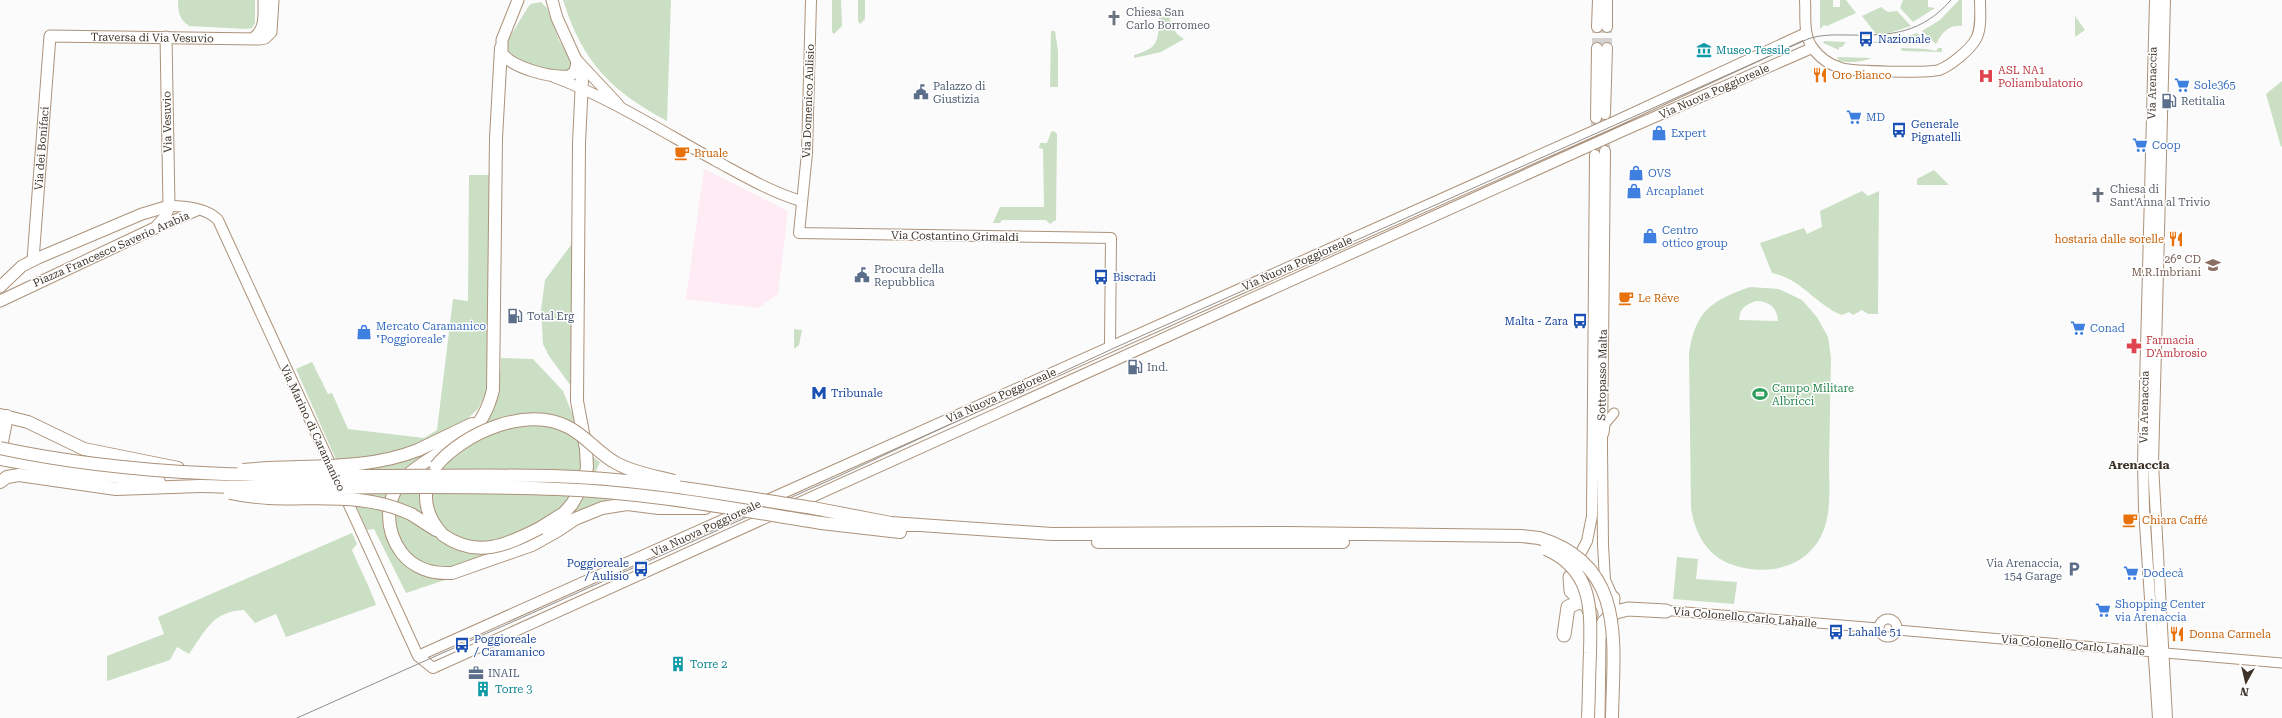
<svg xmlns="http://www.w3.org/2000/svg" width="2282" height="718" viewBox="0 0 2282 718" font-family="'Roboto Serif',serif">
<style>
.industrial{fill:#feebf4}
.green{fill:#cadfc4;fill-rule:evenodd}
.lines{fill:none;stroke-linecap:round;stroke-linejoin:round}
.secondary-tunnel{stroke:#d5d3d1;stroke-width:10;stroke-dasharray:10 5;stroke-linecap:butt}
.tertiary-casing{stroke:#ac927a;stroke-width:11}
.secondary-casing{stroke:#ac927a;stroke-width:12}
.primary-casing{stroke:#ac927a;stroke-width:13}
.trunk-casing{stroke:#ac927a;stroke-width:14}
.motorway-casing{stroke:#ac927a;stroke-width:15}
.tertiary{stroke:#fff;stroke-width:9}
.secondary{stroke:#fff;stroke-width:10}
.primary{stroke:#fff;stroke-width:11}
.trunk{stroke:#fff;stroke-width:12}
.motorway{stroke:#fff;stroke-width:13}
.tram{stroke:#938e88;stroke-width:1}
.trunk-bridge-casing{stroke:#ac927a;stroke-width:14;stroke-linecap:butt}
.trunk-bridge{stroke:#fff;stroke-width:12}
.labels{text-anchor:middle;stroke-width:3;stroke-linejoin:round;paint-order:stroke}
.worship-label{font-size:11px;fill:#5b616d;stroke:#fff;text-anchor:start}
.street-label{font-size:11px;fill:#3d3328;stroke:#fff}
.transit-label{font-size:11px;fill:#164399;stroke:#fff;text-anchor:start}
.culture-label{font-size:11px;fill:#0d838f;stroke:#fff;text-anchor:start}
.health-label{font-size:11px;fill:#be3a42;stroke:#fff;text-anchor:start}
.food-label{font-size:11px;fill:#c56008;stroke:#fff;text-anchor:start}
.shop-label{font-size:11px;fill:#366cbe;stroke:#fff;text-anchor:start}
.service-label{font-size:11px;fill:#4e5e75;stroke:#fff;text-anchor:start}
.education-label{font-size:11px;fill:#785e54;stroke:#fff;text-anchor:end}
.leisure-label{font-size:11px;fill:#27864d;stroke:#fff;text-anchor:start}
.neighbourhood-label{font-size:12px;font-weight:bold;fill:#3d3328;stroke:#fff}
</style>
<rect width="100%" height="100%" fill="#fbfbfb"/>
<path class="industrial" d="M704 169 788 211 778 294 758 308 686 299Z"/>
<path class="green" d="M178 0H255V23L252 28 246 29 189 26C179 19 178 12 178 0Z
M563 0H671L667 121C610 90 583 63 563 0Z
M832 0H841L842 26 834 34 832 32Z
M858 0H865V19L860 24 858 21Z
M1820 0H1833V7H1840V0H1846L1856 13 1827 26 1824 25 1820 29Z
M1903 0H1933H1928V7L1935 8 1913 22 1900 8Z
M1959 0H1962V26C1948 24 1942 33 1936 44L1922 31 1940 20Z
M541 2 547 8 559 40 573 65 572 67 564 73 524 63 508 51V40L528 7 531 4Z
M1881 7 1888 12 1897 11 1911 26 1889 33 1876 34 1862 16Z
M1159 16H1169C1172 27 1174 33 1184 39L1161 52 1134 58V55C1160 48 1158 40 1159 16Z
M2075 16 2085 30 2075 37Z
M1051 31H1055L1058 51V87H1050Z
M1917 33 1927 43H1873V42L1898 39Z
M1824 41 1846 42 1842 47H1839V50L1823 43Z
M1901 48 1927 49 1936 51 1938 48H1942V52L1902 51Z
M1837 57 1872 58C1862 62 1850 63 1839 61Z
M2282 81V146L2281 147 2266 94Z
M1054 131 1057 134 1056 220 1050 224 1046 220H1002L1000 223H993L1000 207H1044L1043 149 1039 148 1040 143H1047L1051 132Z
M1934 170 1949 185H1917V179Z
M469 175H492L489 387 478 409 466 420 463 432 394 481 387 495 383 515 397 554 434 569 413 558 396 535 394 501 405 484 485 422 499 393 501 358 533 359 563 391 575 420 583 450V470L574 510 586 494 592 456 600 462 596 471 611 509 460 575 406 593 374 529 367 530 296 369 312 362 328 394 332 393 348 429 424 438 437 430 453 299 468 301Z
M1862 191 1868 196 1879 191 1878 314H1868L1862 310 1853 315 1849 312 1842 315C1817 306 1802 279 1772 273L1760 243 1804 228 1807 234 1822 227 1820 211Z
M575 244 573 389 549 356 543 344 541 310 545 280 571 245Z
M1750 287 1779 289 1802 300 1817 317 1828 337 1831 358C1830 393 1830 428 1829 462 1829 485 1832 513 1822 534 1806 569 1765 576 1733 565 1707 556 1695 534 1691 508L1689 353C1696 310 1711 301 1750 287ZM1756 301C1769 301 1777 307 1778 321L1739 320C1740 308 1745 305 1756 301Z
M794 329 802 330 799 345 794 349Z
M352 533 357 544 352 550C360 569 369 585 376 605L286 637 276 614 255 623 244 610C213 611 206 630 189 654L177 647 170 660 107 681V656L164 634 158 617Z
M1677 557 1698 559 1696 579 1737 582 1734 604 1673 599Z"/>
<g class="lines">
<path class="secondary-tunnel" d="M1597 48V27
M1607 48V27
M1605 151V114
M1595 155 1596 118"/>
<g class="tertiary-casing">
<path id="tertiary" d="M1604 433 1605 424 1614 413
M1661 610 1878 628
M1879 628a9 9 0 1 1 18 0a9 9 0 1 1-18 0Z
M1897 630 2282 663"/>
</g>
<g class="secondary-casing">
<path id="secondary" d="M811 0 807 153 799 233 1111 238 1110 346
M1805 0C1806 16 1803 34 1812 47 1819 57 1830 65 1841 68 1853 72 1927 73 1939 70 1950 66 1970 50 1976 39 1982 28 1980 12 1980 0
M2155 0 2143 463 2144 509 2158 718
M2165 0 2153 464 2167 718
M1597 27 1598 0
M1607 27V0
M576 59 619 105
M554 77C610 98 663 132 716 161 744 176 771 192 801 201
M1605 114 1607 48
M1596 118 1597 48
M1605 151 1602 447 1603 545 1605 580 1613 598
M169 206C185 206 207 208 218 220L334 472
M156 228 198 210
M344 494 418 656 433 668 1625 130 1812 48
M1575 564 1587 541 1592 516 1595 155
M418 656 1616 121 1806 33"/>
</g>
<g class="primary-casing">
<g id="primary">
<path d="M518 0 502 40V53C512 68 551 78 569 76L575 72 577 62 557 18 552 0"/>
<path d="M254 38C266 29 264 14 264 0"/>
<path id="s1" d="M33 260 50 36 260 39 265 38 271 32 273 0"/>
<path d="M0 287 22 266 38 258 142 214 169 206"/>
<path d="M0 301 155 228 165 217 169 206 166 37"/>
</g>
</g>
<g class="trunk-casing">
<path id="trunk" d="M501 48 496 138 493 390C489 406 481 424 468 434 439 458 389 471 389 515 389 529 393 541 401 552 413 568 432 574 452 573L532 545 557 531 575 519 602 508 627 504 659 508H705
M0 415 28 422 84 449 178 468
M418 450 472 424
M0 452 7 416
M0 459 56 469 159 482
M430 477C421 499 428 519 443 535
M0 482 7 477 19 475 116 489 200 486
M813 508 891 523 1052 534 1288 533 1521 536 1539 538
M411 514 436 530
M821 523 900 532
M540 528 564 513 572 504 584 483 587 467 586 449 577 401 579 143 582 80 577 62
M1098 542H1343"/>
</g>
<g class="motorway-casing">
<path id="motorway" d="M1570 577 1571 591 1587 606 1591 614
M1608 618 1612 611 1613 598
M1564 635 1568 607 1579 602 1586 604
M1598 718 1599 638 1604 622 1616 612 1628 609 1666 611"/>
</g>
<use href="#tertiary" class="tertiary"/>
<use href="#secondary" class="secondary"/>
<use href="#primary" class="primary"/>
<use href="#trunk" class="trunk"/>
<use href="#motorway" class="motorway"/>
<path class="tram" d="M297 718 839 476 1112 349 1808 39C1822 34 1836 35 1850 35 1892 36 1922 33 1951 0"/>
<g class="trunk-bridge-casing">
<path id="trunk-bridge" d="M0 448C182 487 367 473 552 476 639 478 727 495 813 508
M436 466C463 433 528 405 568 427 586 436 598 453 616 463 634 473 655 476 674 481
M243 470C302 464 362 472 418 450
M200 486C319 490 438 484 557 489 646 492 734 509 821 523
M230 493C293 507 350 486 411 514
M443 535C477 559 507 545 540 528
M1539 538C1628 565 1613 645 1612 718
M1546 549C1593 570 1591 609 1590 653 1589 675 1589 696 1588 718"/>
</g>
<use href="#trunk-bridge" class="trunk-bridge"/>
</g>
<defs>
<g id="church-bare" transform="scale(1.2)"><path d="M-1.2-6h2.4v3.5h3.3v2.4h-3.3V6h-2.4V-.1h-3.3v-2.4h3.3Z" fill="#6b7280" stroke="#fff" stroke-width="2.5" paint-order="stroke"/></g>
<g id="bus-bare" transform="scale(1.2)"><path d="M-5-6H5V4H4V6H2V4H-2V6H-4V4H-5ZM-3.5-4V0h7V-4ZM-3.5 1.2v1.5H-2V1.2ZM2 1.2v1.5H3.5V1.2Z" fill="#1a4fb4" stroke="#fff" stroke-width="2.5" paint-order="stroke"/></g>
<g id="museum-bare" transform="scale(1.2)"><path d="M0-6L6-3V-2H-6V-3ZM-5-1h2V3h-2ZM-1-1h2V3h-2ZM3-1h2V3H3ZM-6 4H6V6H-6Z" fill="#0f9aa8" stroke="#fff" stroke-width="2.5" paint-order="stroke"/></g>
<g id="restaurant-bare" transform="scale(1.2)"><path d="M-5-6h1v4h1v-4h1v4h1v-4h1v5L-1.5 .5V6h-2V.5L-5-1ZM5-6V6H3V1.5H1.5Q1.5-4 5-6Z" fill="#e8710a" stroke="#fff" stroke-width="2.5" paint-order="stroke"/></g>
<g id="hospital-bare" transform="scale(1.2)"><path d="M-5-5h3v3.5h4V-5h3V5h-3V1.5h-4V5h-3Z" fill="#e0444e" stroke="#fff" stroke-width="2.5" paint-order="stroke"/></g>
<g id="supermarket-bare" transform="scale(1.2)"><path d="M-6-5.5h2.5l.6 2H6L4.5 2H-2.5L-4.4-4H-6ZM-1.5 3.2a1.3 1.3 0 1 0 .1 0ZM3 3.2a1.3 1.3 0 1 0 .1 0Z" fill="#3f7fe0" stroke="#fff" stroke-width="2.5" paint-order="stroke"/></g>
<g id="civic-bare" transform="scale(1.2)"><path d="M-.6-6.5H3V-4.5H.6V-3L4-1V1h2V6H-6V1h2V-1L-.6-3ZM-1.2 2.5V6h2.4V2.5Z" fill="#5c6f8a" stroke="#fff" stroke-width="2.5" paint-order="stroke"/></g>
<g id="fuel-bare" transform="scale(1.2)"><path d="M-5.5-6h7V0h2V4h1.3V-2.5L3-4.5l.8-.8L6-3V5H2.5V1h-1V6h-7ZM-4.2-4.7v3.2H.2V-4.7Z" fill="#5c6f8a" stroke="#fff" stroke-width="2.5" paint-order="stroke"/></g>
<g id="shop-bare" transform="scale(1.2)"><path d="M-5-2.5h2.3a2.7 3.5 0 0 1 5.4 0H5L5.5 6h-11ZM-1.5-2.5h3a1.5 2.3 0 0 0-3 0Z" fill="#3f7fe0" stroke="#fff" stroke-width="2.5" paint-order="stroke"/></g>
<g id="cafe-bare" transform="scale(1.2)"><path d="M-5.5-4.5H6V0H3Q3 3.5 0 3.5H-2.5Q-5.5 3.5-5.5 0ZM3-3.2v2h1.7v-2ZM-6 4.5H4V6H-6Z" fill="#e8710a" stroke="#fff" stroke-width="2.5" paint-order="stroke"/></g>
<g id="school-bare" transform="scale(1.2)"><path d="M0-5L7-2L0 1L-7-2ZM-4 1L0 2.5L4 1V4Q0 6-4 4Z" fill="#8d6e63" stroke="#fff" stroke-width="2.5" paint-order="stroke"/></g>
<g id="pharmacy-bare" transform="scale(1.2)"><path d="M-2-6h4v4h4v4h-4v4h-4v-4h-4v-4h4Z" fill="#e0444e" stroke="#fff" stroke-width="2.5" paint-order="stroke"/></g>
<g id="metro-bare" transform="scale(1.2)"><path d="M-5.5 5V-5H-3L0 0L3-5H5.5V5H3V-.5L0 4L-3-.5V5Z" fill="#1a4fb4" stroke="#fff" stroke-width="2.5" paint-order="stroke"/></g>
<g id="stadium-bare" transform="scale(1.2)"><path d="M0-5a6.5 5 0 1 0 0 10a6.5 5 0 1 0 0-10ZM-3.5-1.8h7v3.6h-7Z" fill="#2e9e5b" stroke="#fff" stroke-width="2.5" paint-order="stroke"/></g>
<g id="parking-bare" transform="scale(1.2)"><path d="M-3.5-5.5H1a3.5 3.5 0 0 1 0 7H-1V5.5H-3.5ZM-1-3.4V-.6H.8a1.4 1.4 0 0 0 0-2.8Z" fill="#5c6f8a" stroke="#fff" stroke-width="2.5" paint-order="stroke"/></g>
<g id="building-bare" transform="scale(1.2)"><path d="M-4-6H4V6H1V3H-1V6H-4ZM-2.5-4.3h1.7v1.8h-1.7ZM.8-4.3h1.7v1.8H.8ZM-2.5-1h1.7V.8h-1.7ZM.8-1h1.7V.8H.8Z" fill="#0f9aa8" stroke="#fff" stroke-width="2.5" paint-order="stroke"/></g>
<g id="office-bare" transform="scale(1.2)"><path d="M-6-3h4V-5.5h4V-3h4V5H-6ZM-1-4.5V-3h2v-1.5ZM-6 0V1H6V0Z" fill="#5c6f8a" stroke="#fff" stroke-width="2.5" paint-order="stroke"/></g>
</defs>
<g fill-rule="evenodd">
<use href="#church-bare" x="1114" y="18"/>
<use href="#bus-bare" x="1866" y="39"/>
<use href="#museum-bare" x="1704" y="50"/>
<use href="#restaurant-bare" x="1820" y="75"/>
<use href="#hospital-bare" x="1986" y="76"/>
<use href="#supermarket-bare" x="2182" y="85"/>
<use href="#civic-bare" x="921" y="92"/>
<use href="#fuel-bare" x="2169" y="101"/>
<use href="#supermarket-bare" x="1854" y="117"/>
<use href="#bus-bare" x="1899" y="130"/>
<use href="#shop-bare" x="1659" y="133"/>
<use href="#supermarket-bare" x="2140" y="145"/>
<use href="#cafe-bare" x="682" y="153"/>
<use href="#shop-bare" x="1636" y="173"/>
<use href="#shop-bare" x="1634" y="191"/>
<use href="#church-bare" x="2098" y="195"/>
<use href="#shop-bare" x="1650" y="236"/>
<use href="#restaurant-bare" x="2176" y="239"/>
<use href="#school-bare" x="2213" y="265"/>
<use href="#civic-bare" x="862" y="275"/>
<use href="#bus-bare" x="1101" y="277"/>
<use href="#cafe-bare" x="1626" y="298"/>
<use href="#fuel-bare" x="515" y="316"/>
<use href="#bus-bare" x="1580" y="321"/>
<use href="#supermarket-bare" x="2078" y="328"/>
<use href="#shop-bare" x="364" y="332"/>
<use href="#pharmacy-bare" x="2134" y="346"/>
<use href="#fuel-bare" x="1135" y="367"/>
<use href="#metro-bare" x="819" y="393"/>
<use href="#stadium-bare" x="1760" y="394"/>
<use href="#cafe-bare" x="2130" y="520"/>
<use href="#bus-bare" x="641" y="569"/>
<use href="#parking-bare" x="2074" y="569"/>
<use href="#supermarket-bare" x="2131" y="573"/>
<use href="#supermarket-bare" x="2103" y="610"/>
<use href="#bus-bare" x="1836" y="632"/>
<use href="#restaurant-bare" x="2177" y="634"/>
<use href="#bus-bare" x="462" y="645"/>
<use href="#building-bare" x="678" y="664"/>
<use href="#office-bare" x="476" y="673"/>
<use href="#building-bare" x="483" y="689"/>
</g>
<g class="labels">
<g class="worship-label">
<text x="1126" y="16">Chiesa San<tspan x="1126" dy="13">Carlo Borromeo</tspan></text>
<text x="2110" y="193">Chiesa di<tspan x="2110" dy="13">Sant'Anna al Trivio</tspan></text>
</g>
<g class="street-label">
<text dy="4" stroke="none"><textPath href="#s1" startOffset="327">Traversa di Via Vesuvio</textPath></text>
<text transform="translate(2152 83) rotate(-89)" y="4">Via Arenaccia</text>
<text transform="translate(1714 91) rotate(-24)" y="4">Via Nuova Poggioreale</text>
<text transform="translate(808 101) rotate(-88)" y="4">Via Domenico Aulisio</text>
<text transform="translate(167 122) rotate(-91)" y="4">Via Vesuvio</text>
<text dy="4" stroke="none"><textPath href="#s1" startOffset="112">Via dei Bonifaci</textPath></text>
<text transform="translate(955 236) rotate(1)" y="4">Via Costantino Grimaldi</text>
<text transform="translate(111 249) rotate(-24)" y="4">Piazza Francesco Saverio Arabia</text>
<text transform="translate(1297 263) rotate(-24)" y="4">Via Nuova Poggioreale</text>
<text transform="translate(1602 375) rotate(-89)" y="4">Sottopasso Malta</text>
<text transform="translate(1001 395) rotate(-24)" y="4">Via Nuova Poggioreale</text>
<text transform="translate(2144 407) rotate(-89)" y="4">Via Arenaccia</text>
<text transform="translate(313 428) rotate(65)" y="4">Via Marino di Caramanico</text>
<text transform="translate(706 528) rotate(-25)" y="4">Via Nuova Poggioreale</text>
<text transform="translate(1745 617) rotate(5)" y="4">Via Colonello Carlo Lahalle</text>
<text transform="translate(2073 645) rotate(5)" y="4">Via Colonello Carlo Lahalle</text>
</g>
<g class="transit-label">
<text x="1878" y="43">Nazionale</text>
<text x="1911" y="128">Generale<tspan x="1911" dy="13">Pignatelli</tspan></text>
<text x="1113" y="281">Biscradi</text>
<text x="1568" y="325" text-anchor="end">Malta - Zara</text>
<text x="831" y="397">Tribunale</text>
<text x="629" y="567" text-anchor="end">Poggioreale<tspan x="629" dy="13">/ Aulisio</tspan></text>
<text x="1848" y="636">Lahalle 51</text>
<text x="474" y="643">Poggioreale<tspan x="474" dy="13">/ Caramanico</tspan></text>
</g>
<g class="culture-label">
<text x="1716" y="54">Museo Tessile</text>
<text x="690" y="668">Torre 2</text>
<text x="495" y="693">Torre 3</text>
</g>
<g class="health-label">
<text x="1998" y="74">ASL NA1<tspan x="1998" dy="13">Poliambulatorio</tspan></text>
<text x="2146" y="344">Farmacia<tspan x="2146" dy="13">D'Ambrosio</tspan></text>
</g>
<g class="food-label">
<text x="1832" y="79">Oro Bianco</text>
<text x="694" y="157">Bruale</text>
<text x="2164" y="243" text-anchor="end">hostaria dalle sorelle</text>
<text x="1638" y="302">Le Rêve</text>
<text x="2142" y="524">Chiara Caffé</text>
<text x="2189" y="638">Donna Carmela</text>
</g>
<g class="shop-label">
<text x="2194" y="89">Sole365</text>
<text x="1866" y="121">MD</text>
<text x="1671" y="137">Expert</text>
<text x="2152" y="149">Coop</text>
<text x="1648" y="177">OVS</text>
<text x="1646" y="195">Arcaplanet</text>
<text x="1662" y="234">Centro<tspan x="1662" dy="13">ottico group</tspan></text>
<text x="376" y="330">Mercato Caramanico<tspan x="376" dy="13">"Poggioreale"</tspan></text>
<text x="2090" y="332">Conad</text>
<text x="2143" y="577">Dodecà</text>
<text x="2115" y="608">Shopping Center<tspan x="2115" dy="13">via Arenaccia</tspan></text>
</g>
<g class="service-label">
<text x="933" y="90">Palazzo di<tspan x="933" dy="13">Giustizia</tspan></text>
<text x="2181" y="105">Retitalia</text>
<text x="874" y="273">Procura della<tspan x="874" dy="13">Repubblica</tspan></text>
<text x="527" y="320">Total Erg</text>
<text x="1147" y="371">Ind.</text>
<text x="2062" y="567" text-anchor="end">Via Arenaccia,<tspan x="2062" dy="13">154 Garage</tspan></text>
<text x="488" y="677">INAIL</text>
</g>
<g class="education-label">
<text x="2201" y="263">26° CD<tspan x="2201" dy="13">M.R.Imbriani</tspan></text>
</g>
<g class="leisure-label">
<text x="1772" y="392">Campo Militare<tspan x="1772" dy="13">Albricci</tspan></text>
</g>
<g class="neighbourhood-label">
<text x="2139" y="469">Arenaccia</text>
</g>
</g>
<g transform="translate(2246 682) rotate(188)" stroke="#ffffff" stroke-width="3" paint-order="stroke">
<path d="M0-3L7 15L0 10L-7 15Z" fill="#3d3328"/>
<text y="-6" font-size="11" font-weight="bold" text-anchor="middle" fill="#3d3328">N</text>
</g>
</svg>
